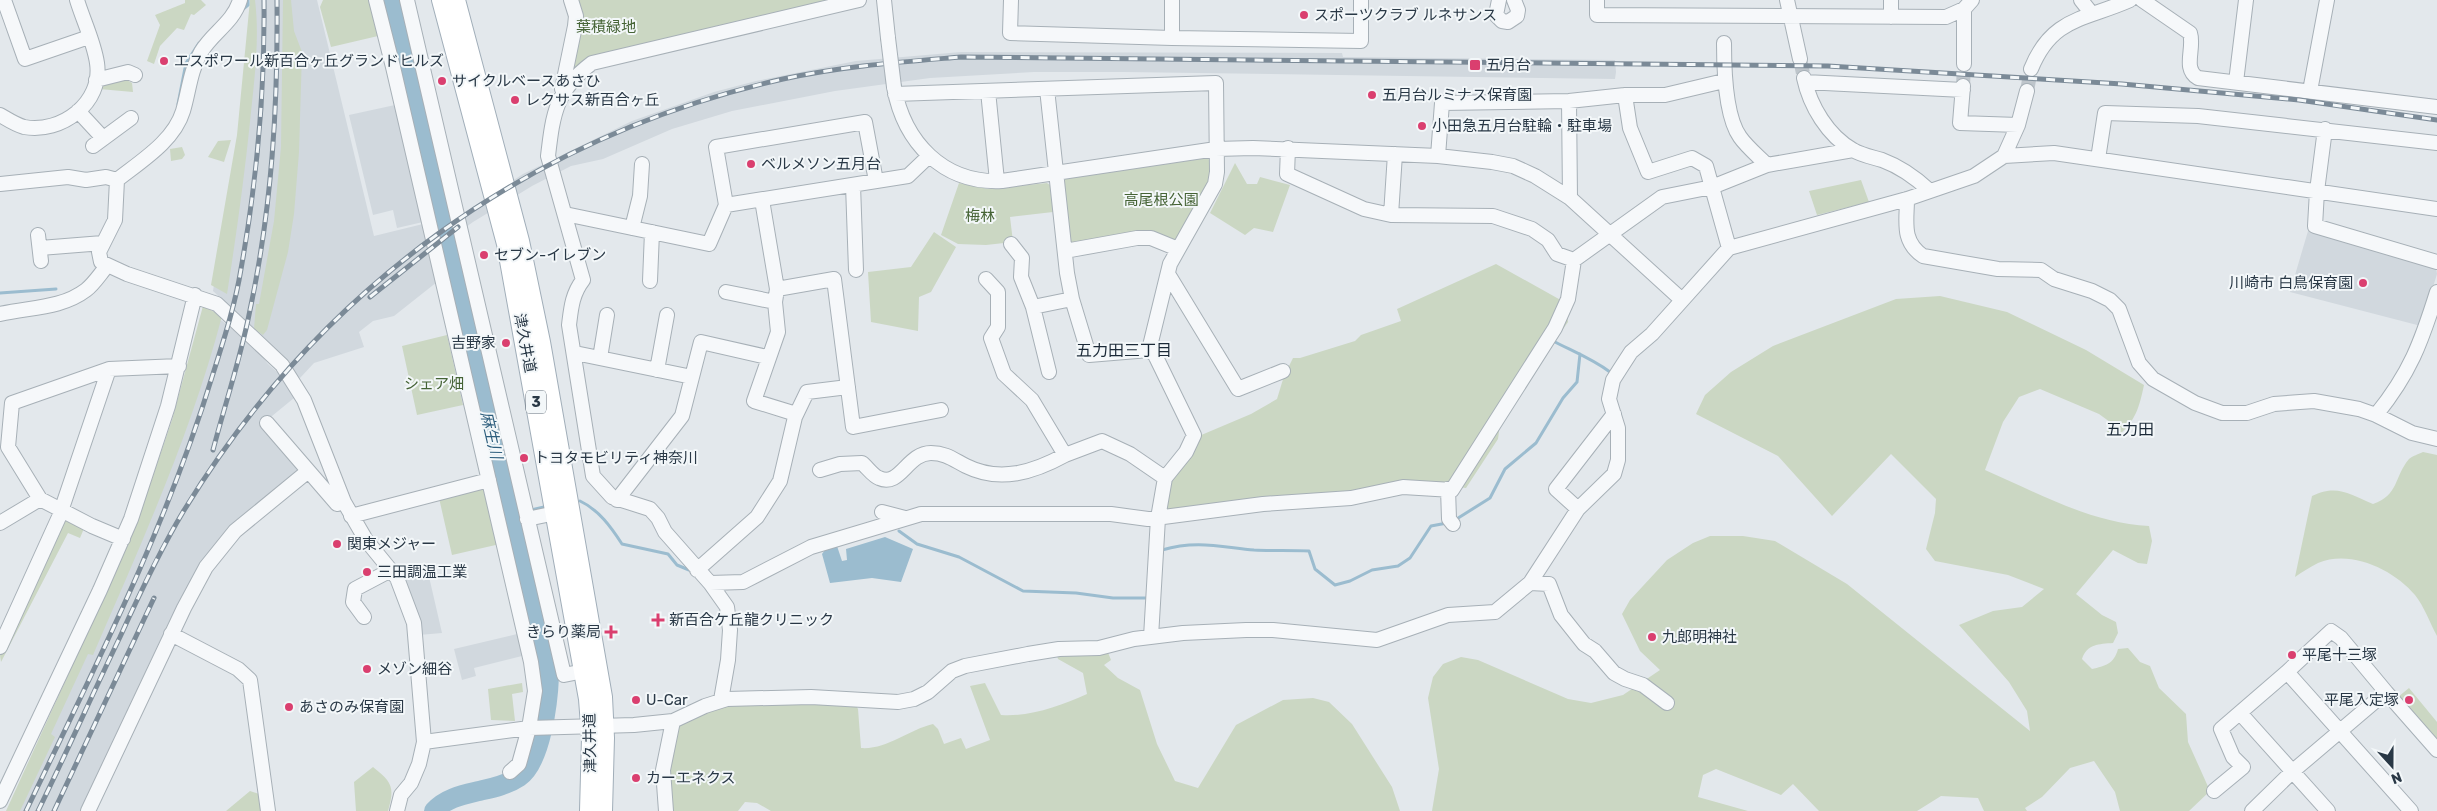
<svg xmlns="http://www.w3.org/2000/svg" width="2437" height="811" viewBox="0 0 2437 811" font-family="Rubik,'Noto Sans JP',sans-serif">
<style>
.built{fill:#d1d8de}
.green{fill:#cbd7c3}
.water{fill:#9bbccf}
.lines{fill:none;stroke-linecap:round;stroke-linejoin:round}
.stream{stroke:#9bbccf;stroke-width:3}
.river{stroke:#9bbccf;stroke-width:20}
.minor-tunnel{stroke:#bec5cb;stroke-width:14;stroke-dasharray:14 7;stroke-linecap:butt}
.minor-casing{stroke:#a7b0b7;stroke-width:16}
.major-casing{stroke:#a1aeb9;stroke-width:20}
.minor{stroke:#f6f8fa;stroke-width:14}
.major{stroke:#fff;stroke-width:18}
.rail-casing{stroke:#7b8a97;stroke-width:5}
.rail{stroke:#f3f7f9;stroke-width:3;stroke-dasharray:9;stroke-linecap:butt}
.minor-bridge-casing{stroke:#a7b0b7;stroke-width:16;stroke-linecap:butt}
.minor-bridge{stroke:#f6f8fa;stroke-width:14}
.poi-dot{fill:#da3f6f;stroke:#f3f7f9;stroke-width:2}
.labels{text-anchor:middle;stroke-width:4;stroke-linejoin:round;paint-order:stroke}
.shield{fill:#f3f7f9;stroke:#66717c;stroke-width:1}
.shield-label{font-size:14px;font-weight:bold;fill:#293846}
.poi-label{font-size:15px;fill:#293846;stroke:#f3f7f9;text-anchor:start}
.park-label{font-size:15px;fill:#456335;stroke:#f3f7f9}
.street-label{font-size:15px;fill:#293846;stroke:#f3f7f9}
.neighbourhood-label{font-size:16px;fill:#1b2937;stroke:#f3f7f9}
.water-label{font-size:16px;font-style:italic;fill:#2f5f7e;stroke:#f3f7f9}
</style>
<rect width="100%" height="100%" fill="#e3e8ec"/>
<path class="built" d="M255 0H317L374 236 423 224 427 237 523 174 632 121 714 92 756 81 856 61 961 52 1342 53 1343 57 1615 60 1616 72 1615 79 1124 72H1034L930 78 835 91 732 111 672 129 603 159 571 166 532 186 473 222 430 253 437 282 394 316 373 321 359 332 364 347 314 363 300 378 297 376 287 387 294 398 261 425 299 467 297 473 261 501 227 532 202 562 170 619 80 811H8L138 530 208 310 253 345 268 364 278 373 288 361 213 291 244 102Z
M395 105 423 222 397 228 393 210 373 215 349 115Z
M2308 231 2436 268 2437 274 2421 326 2290 292Z
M427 568 442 633 419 635 400 574Z
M517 634 522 656 474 668 476 676 462 680 454 649Z"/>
<path class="green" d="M185 0H201L206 5 194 15 191 14 184 30 177 28 160 46 154 64 147 61 160 25 155 15 185 3Z
M250 0H255C260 40 254 82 250 122 244 180 236 237 227 294L211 285 237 135Z
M283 0H291L294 31 302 52 299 152 294 214 288 252 267 330 263 335 254 329 256 304H259L274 221 281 147Z
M323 0H369L378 36 331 47 320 7Z
M575 0H837L576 68 572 71Z
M125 79 132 83 133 92 99 89 100 85Z
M231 140 224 162 208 157 218 141Z
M182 147 185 155 182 159 171 161 170 149Z
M1207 158 1211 161 1209 183 1178 239 1073 244 1068 242 1062 182 1065 179Z
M1235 163 1247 184H1257L1260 177 1290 185 1273 232 1254 228 1245 235 1210 213Z
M1861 180 1869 202 1817 215 1809 191Z
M959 183 988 189 1047 183 1050 185 1053 212 1010 217 1013 242 986 245 958 244 941 235Z
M934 232 956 247 931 292 919 297 918 331 871 322 868 272 911 267Z
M1496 264 1566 303 1568 322 1501 417 1498 439 1466 488 1450 486 1164 514 1171 480 1194 451 1199 436 1251 414 1277 399 1284 376 1293 358H1300L1355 341 1361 335 1401 321 1397 309Z
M1940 296 2007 312 2086 350 2144 385C2139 408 2136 420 2118 436L2107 432 2110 422 2099 414 2040 389 2019 397 2003 422 1985 470C2038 493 2091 523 2149 526L2152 541 2147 564 2138 563 2113 550 2076 594 2102 615 2116 622 2118 633 2113 643C2099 644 2087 644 2082 659L2092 669C2105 666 2114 664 2118 649L2128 648 2140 662 2150 666 2159 688 2186 714 2188 742 2210 791 2189 811H2120L2115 792 2094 761 2070 768 2042 797 2025 808 2027 811H1984L1978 798 1941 796 1917 811H1819L1793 784 1781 795 1716 769 1703 775 1698 797 1748 811H1432L1439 769 1428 698 1433 677 1443 664 1461 657 1478 660 1568 699 1591 703 1623 695 1660 670 1640 651 1622 614 1630 600 1667 560 1693 543 1710 536H1743L1775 541 1847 584 2030 731 2027 711 2009 682 1959 625 1993 611 2022 607 2044 589 2008 575 1935 561 1926 549 1935 513 1936 499 1891 454 1832 516 1778 456 1696 414 1705 395 1731 372 1773 346 1896 299Z
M203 306 222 316C191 434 141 544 93 655L88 654 51 734 55 737 20 811H6L136 526 172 420Z
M447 335 463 405 417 415 402 346Z
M2423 452 2437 455V636C2430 623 2424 606 2415 595 2394 570 2351 549 2318 563 2310 567 2302 572 2295 577L2312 496C2337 484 2349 494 2373 504 2399 495 2394 477 2409 459 2412 456 2419 454 2423 452Z
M486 487 500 544 452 555 439 498Z
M70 520 85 526 80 538 68 533 1 662 0 655 63 521Z
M1107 650 1111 660 1104 665 1118 678 1140 690 1157 744 1175 781 1198 788 1236 725 1283 700 1313 698 1329 702 1352 724 1392 787 1400 811H771L757 803 745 802 738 811H668L669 768 676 726 718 705 854 702 858 709 861 748C886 750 908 730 933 724L938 729 944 744 961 738 966 749 990 740 970 686 985 683 1001 715C1030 717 1060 706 1087 694L1083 673 1058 659 1056 653Z
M522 683 523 692 512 694 515 721 491 720 488 689Z
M2409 688 2437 722V744L2398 697Z
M373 767C392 782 395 787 388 811H356L354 782Z
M250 791 259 794 261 811H226Z"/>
<path class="water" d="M885 537 913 549 901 582 872 578 830 583 822 554 825 550 837 546 842 561 847 560 846 549Z"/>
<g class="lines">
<path class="stream" d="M242 10 248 5V0
M178 104 186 63 199 43
M0 293 56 289
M1551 340C1572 351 1591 358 1610 372
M580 501C599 510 611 527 622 544L668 554 677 565 689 570
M531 510 544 507
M512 514 518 512
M1455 520 1490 498 1505 469 1536 443 1563 398 1577 382 1580 354
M899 531 917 544 959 557 1023 591 1076 593 1113 598H1149
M1162 553V550C1196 540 1221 547 1254 550 1272 551 1291 550 1309 551L1315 569 1335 585 1350 581 1372 570 1398 566 1410 558 1431 526 1447 523"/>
<path class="river" d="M391 0 549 676C548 702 541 762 519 777 507 785 492 788 479 791 462 795 446 798 434 811"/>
<path class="minor-tunnel" d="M1800 59 1804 78
M1963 86 1964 64
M2027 91 2031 69"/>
<g class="minor-casing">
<path id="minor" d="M4 0 25 59 89 37
M240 0C233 23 213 32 201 52 190 71 189 91 183 111 174 141 141 161 117 180L115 220 99 252 101 262 127 274 217 304 282 365 304 400 344 502 366 540 397 578 414 623 424 742 419 764 411 783 401 795 397 811
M376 0 393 67 531 662 535 691 529 728 519 764 510 772
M407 0 564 675 584 671
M884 0 888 38
M1011 0 1010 33 1172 38 1361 41V0
M1499 0 1496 15 1502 21 1508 22 1517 16 1518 10 1514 0
M1597 0V15L1946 17 1964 9 1972 0
M1787 0 1800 59
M2081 0 2092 14
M2142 0 2190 33C2195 48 2182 69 2198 78L2437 107
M1891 17V0
M1172 38V0
M1724 43C1724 68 1725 116 1740 137 1747 147 1758 156 1767 165
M1964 64V9
M2031 69C2052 17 2085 20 2130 0
M1804 78C1810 106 1828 136 1853 150 1861 155 1872 157 1882 160 1901 167 1915 177 1930 191
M96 80 128 72 135 75
M1805 82 1963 90
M2236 82 2246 0
M1963 86 1960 123 2018 125
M894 87C904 142 943 184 1002 181L1216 149 1253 148 1438 156 1492 162 1513 166 1535 176 1570 198 1682 300
M562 89 575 26 576 16 571 0
M1047 89 1067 273 1072 299 1089 355 1149 350 1155 355 1194 435 1186 452 1165 478
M988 91 997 181
M2310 91 2327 0
M895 94 1216 83 1217 172 1215 184 1170 264 1149 350
M1625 95 1630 128 1648 172 1692 158 1706 166 1729 248
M1569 101 1570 198
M78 111 103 138
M0 115C7 119 16 125 24 127 61 134 103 103 97 63 94 42 83 20 77 0
M2325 129 2317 191 2315 226 2437 262
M93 146 131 118
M1288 148 1287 174 1364 209 1391 215 1493 216 1532 229 1548 240 1557 254 1574 260
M1438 156 1442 103 1569 101 1625 95H1665L1724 81
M2004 156 2054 153 2437 209
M2098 159 2105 113 2198 116 2437 143
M0 184 68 177 86 180 106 177 117 180
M853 185 856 270
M1907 199C1907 221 1901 241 1923 256L1998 269 2041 270 2054 279 2092 291 2110 300 2119 309 2139 363 2153 379 2195 403 2222 413H2247L2274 404 2314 401 2359 409 2376 415
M762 200 777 289 775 302 778 332 754 401 796 414
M726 205 908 176 929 156
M565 214 709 244 726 205 716 147 865 122 876 181
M1391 215 1395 154
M632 228 640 196 642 164
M38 235 41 261
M1011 244 1022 258 1021 277 1033 307 1049 372
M40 248 103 243
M1065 251 1137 238H1151L1178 249
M1168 274 1238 389 1283 371
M986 279 998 292V327L991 338 1004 374 1032 400 1065 455 1102 441 1130 454 1165 478 1158 518 1151 637
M650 281 652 232
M777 289 834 279 853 427 941 410
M726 292 775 302
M2437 292C2421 343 2410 373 2376 415L2412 433 2437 439
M1033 307 1072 299
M0 314C29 307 61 309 86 290 94 284 100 274 107 266
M575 353 692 377
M600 358 607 315
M657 370 667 315
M267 423 337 504 344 502
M820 470 840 464 862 463C867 467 873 476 879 478 900 488 907 453 931 453 946 453 954 460 966 466 1000 483 1034 472 1065 455
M1448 489 1449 519 1453 524
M617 500 682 416 701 342 767 357
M1578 509 1556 489 1614 414
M882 512 905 518
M351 516 489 480
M527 519 556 513
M0 523 40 499
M123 539 92 526 40 499 8 447 12 403 109 369 179 366
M697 570 757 517 780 481 795 417 807 392 848 387
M710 583 743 582 811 547 921 514H1111L1148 519 1263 504 1351 498 1403 487 1452 490 1555 328 1568 299 1574 260 1662 197 1712 187 1767 165 1853 150
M1530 583 1549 584 1561 615 1584 644 1595 651 1614 673 1625 679 1643 685 1667 703
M364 617 353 602 355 589 391 570
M171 634 238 669 250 680 268 811
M0 647 59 517 109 369
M2386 692 2341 638 2331 631 2287 672 2411 811
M721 700 728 660 730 630 727 607 710 583 665 532 658 518 650 509 612 497 593 476 569 325C571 309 572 294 583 280L548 156C553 113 556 90 592 63L859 0
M2240 713 2328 811
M424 742 529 728 634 725 673 721 705 706 727 699 811 697 898 702 914 699 928 692 952 671 965 666 1028 654 1059 649 1099 648 1134 639 1183 633 1246 630H1273L1377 640 1448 615 1495 612 1530 583 1578 509 1614 474 1618 460V428L1609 399 1613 380 1620 369 1631 352 1652 334 1729 248 1907 199 1974 176 2004 156 2018 125 2027 91
M2214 791 2243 767 2233 757 2221 729 2287 672
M0 801 100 590 131 519 168 406 195 295
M88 811 184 608 206 567 235 531 307 472
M666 811 663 770 673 721
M2252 811 2293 771 2386 692 2437 750"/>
</g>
<g class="major-casing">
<path id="major" d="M441 0 506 244 588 699 591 738 589 811
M456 0 520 241 541 342 603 697 605 738 603 811"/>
</g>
<use href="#minor" class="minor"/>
<use href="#major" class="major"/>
<g class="rail-casing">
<path id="rail" d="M370 297 458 227
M213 450C225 404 241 357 250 310 272 206 278 106 277 0
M26 811C94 669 166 528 212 377 223 342 235 306 241 269 257 180 265 90 264 0
M38 811C66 754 92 695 120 637 139 595 159 552 183 512 318 290 529 136 783 79 842 66 901 62 961 57L1828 66 2122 84 2299 100 2437 120
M54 811 154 598"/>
</g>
<use href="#rail" class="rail"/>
<g class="minor-bridge-casing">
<path id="minor-bridge" d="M888 38 894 87"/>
</g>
<use href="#minor-bridge" class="minor-bridge"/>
</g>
<g class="poi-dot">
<circle cx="1304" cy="15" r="5"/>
<circle cx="164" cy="61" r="5"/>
<rect x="1469" y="59" width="12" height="12" rx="2.5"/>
<circle cx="442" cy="81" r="5"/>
<circle cx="1372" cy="95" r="5"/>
<circle cx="515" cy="100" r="5"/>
<circle cx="1422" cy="126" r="5"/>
<circle cx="751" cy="164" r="5"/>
<circle cx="484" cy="255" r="5"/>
<circle cx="2363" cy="283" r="5"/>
<circle cx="506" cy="343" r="5"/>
<circle cx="524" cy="458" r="5"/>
<circle cx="337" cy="544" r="5"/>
<circle cx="367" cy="572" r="5"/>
<path d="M655.5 612.5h5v5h5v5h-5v5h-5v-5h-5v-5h5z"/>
<path d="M608.5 624.5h5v5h5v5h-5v5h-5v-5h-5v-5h5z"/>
<circle cx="1652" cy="637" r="5"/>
<circle cx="2292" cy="655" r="5"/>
<circle cx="367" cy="669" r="5"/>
<circle cx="636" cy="700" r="5"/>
<circle cx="2409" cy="700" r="5"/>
<circle cx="289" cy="707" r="5"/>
<circle cx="636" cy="778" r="5"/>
</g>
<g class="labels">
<rect class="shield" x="526" y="390.5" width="20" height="23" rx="4"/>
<g class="shield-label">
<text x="536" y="407">3</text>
</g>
<g class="poi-label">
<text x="1314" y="20">スポーツクラブ ルネサンス</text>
<text x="174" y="66">エスポワール新百合ヶ丘グランドヒルズ</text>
<text x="1486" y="70">五月台</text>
<text x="452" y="86">サイクルベースあさひ</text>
<text x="1382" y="100">五月台ルミナス保育園</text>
<text x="525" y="105">レクサス新百合ヶ丘</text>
<text x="1432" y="131">小田急五月台駐輪・駐車場</text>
<text x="761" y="169">ベルメソン五月台</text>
<text x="494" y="260">セブン-イレブン</text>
<text x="2353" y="288" text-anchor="end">川崎市 白鳥保育園</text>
<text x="496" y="348" text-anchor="end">吉野家</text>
<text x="534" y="463">トヨタモビリティ神奈川</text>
<text x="347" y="549">関東メジャー</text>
<text x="377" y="577">三田調温工業</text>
<text x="669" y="625">新百合ケ丘龍クリニック</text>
<text x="601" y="637" text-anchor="end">きらり薬局</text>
<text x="1662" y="642">九郎明神社</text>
<text x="2302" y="660">平尾十三塚</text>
<text x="377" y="674">メゾン細谷</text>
<text x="646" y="705">U-Car</text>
<text x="2399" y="705" text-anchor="end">平尾入定塚</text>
<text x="299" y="712">あさのみ保育園</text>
<text x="646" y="783">カーエネクス</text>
</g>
<g class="park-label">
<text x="606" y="32">葉積緑地</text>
<text x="1161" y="205">高尾根公園</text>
<text x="980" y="221">梅林</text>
<text x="434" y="389">シェア畑</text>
</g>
<g class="street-label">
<text transform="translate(525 343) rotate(79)" y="5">津久井道</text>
<text transform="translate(590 743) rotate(-91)" y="5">津久井道</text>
</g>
<g class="neighbourhood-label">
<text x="1124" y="356">五力田三丁目</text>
<text x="2130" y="435">五力田</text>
</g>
<g class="water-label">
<text transform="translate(492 435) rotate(77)" y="6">麻生川</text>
</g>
</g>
<g transform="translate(2392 766) rotate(159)" stroke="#f3f7f9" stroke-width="4" paint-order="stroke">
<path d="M0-4L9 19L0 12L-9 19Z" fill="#293846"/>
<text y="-8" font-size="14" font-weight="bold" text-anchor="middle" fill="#293846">N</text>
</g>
</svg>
